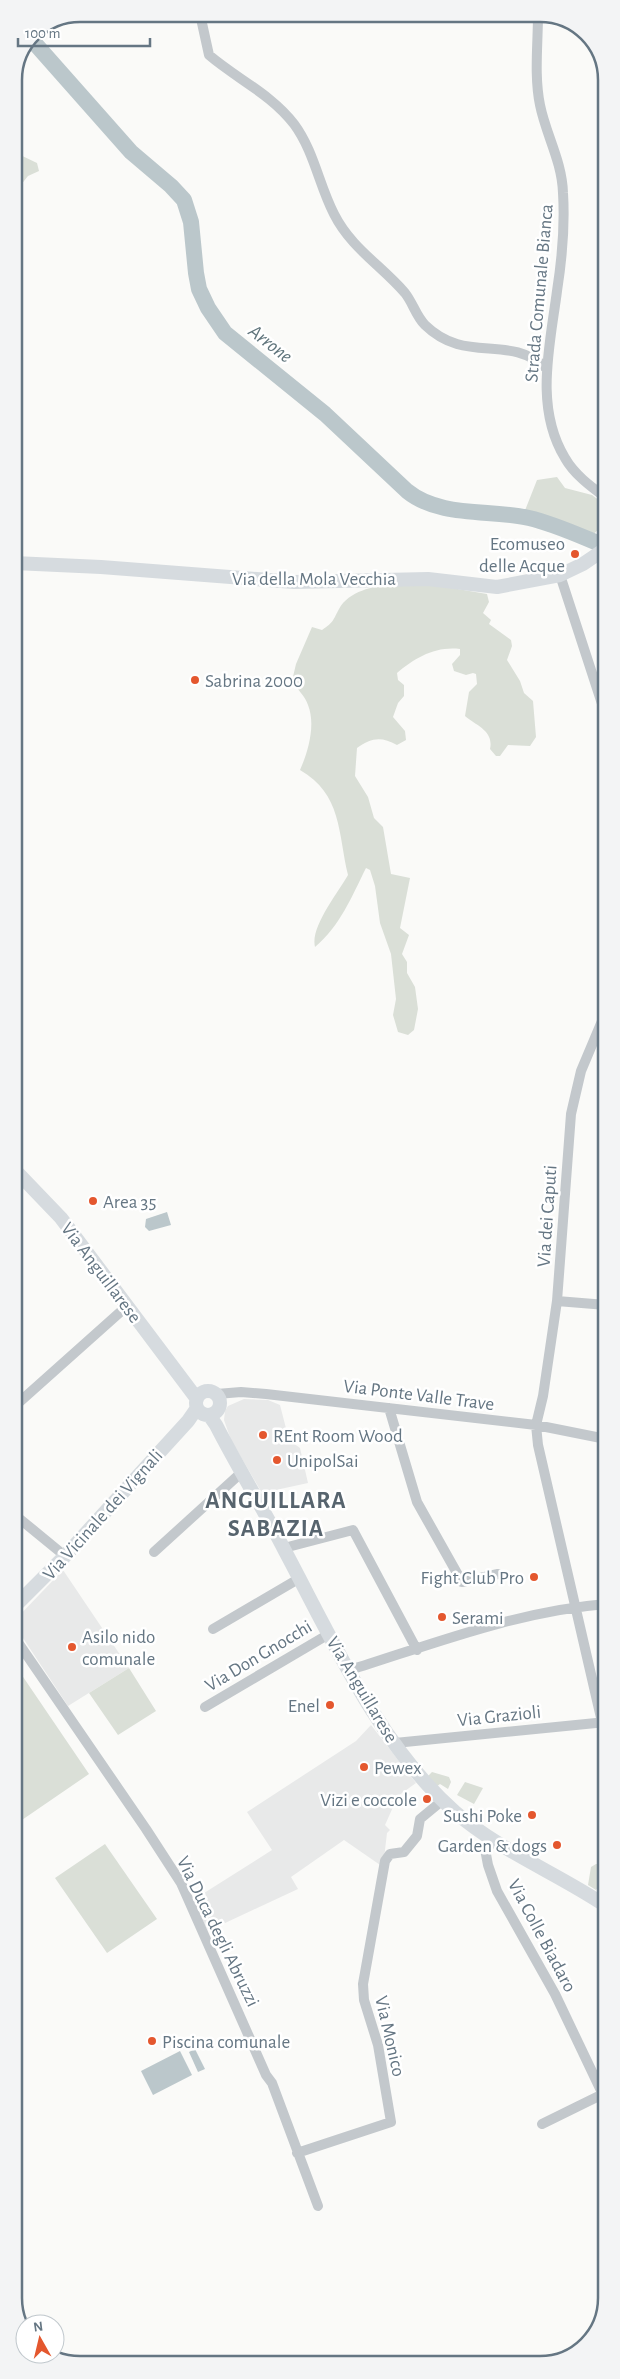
<svg xmlns="http://www.w3.org/2000/svg" width="620" height="2379" viewBox="0 0 620 2379" font-family="'Alegreya Sans',sans-serif">
<style>
.built{fill:#e8e9e9}
.green{fill:#dadfd7}
.water{fill:#bbc7cb}
.lines{fill:none;stroke-linecap:round;stroke-linejoin:round}
.river{stroke:#bbc7cb;stroke-width:16}
.street{stroke:#c3c8cc;stroke-width:10}
.secondary{stroke:#d6dbdf;stroke-width:14}
.poi-dot{fill:#e4572e;stroke:#fff;stroke-width:2}
.labels{text-anchor:middle;stroke-width:5;stroke-linejoin:round;paint-order:stroke}
.street-label{font-size:19px;fill:#657683;stroke:#fff}
.poi-label{font-size:19px;fill:#657683;stroke:#fff;text-anchor:start}
.water-label{font-size:20px;font-style:italic;fill:#60757c;stroke:#fff}
.district-label{font-size:24px;font-weight:bold;letter-spacing:1px;fill:#57646e;stroke:#fff}
.rim{fill:none;stroke:#657683;stroke-width:2.5}
</style>
<rect width="100%" height="100%" fill="#fafaf8"/>
<path class="built" d="M244 1399 268 1400 280 1405 289 1440 300 1448 308 1483 262 1493 231 1440 224 1420 225 1411 228 1406Z
M63 1570 129 1668 68 1706 15 1626V1620Z
M371 1725 416 1783 398 1796 385 1825 390 1830 387 1833 383 1867 344 1840 291 1877 298 1889 208 1931 193 1900 272 1850 247 1812 356 1741Z"/>
<path class="green" d="M14 152 37 163 39 171 28 176 20 186 22 204 14 228Z
M557 477 565 488 592 495 600 501 597 503 604 523 593 535 524 513 537 480Z
M392 585 440 586 487 594 489 602 483 613 491 620 489 624 511 640 512 646 507 660 520 681 524 693 533 701 536 737 530 746 508 745 500 756H496L490 749C494 731 477 726 465 716L469 692 477 684 476 674 473 673 466 675 454 671 452 664 460 655V649C435 646 415 658 397 673L398 680 404 685V696L398 703 393 717 405 731 406 740 397 745C381 736 371 738 357 748L355 776 368 797 374 818 383 827 391 874 410 878 400 928 409 935 402 954 407 962V973L415 987 418 1009 414 1030 408 1035 398 1032 393 1015 396 999 391 954 380 923 375 886 370 870 366 868C351 898 340 926 315 947 310 927 338 893 348 875 338 833 342 794 300 770 308 752 316 725 308 705 305 696 297 689 292 681L296 664 312 627 322 630C334 622 333 620 339 609 349 591 373 586 392 585Z
M15 1665 89 1774 19 1822 15 1815Z
M129 1668 156 1711 118 1735 89 1693Z
M432 1772 449 1777 451 1782 448 1789 440 1784 436 1787 427 1777Z
M465 1782 483 1788 474 1804 457 1795Z
M105 1844 157 1919 107 1953 55 1878Z
M596 1864H601L606 1870 605 1878 596 1890 588 1885 591 1867Z"/>
<path class="water" d="M167 1212 171 1225 149 1231 145 1227 146 1219Z
M195 2049 205 2069 198 2072 189 2052Z
M180 2051 192 2075 153 2095 141 2071Z"/>
<g class="lines">
<path class="river" d="M31 39 131 152 171 186 184 200 191 222 196 273 199 289 208 308 225 333 325 414 407 491C440 518 490 509 529 518 555 524 580 536 605 546"/>
<path class="street" d="M200 14 209 55C237 79 271 94 294 124 314 151 319 185 334 214 351 248 382 266 405 293 413 303 416 316 425 325 466 365 508 333 546 368
M538 14C538 44 534 76 540 105 546 135 562 161 563 193 565 225 562 259 557 291 550 346 534 407 565 458 574 474 590 486 605 497
M560 575 605 713
M557 1301 606 1305
M15 1338 17 1336
M217 1394 241 1392 266 1394 536 1425 606 1439
M15 1406 127 1306
M389 1408 417 1502 462 1582 498 1574
M15 1515 65 1556
M284 1548 353 1530 417 1650
M154 1552 242 1472
M213 1629 300 1578
M15 1638 146 1829 181 1883 266 2075 272 2083 318 2206
M350 1670C433 1644 518 1611 606 1604
M205 1707 329 1634
M602 1722 538 1445 536 1425 543 1396 557 1301 571 1114 581 1071 605 1014
M395 1743 606 1722
M490 1837 485 1849 488 1865 497 1891 555 1994 606 2101
M542 2124 603 2094
M297 2153 391 2122 378 2045 364 2000 363 1984 385 1861 390 1854 404 1852 417 1836 420 1819 443 1800"/>
<path class="secondary" d="M14 563 101 567 294 582 428 579 497 587 560 575 583 564 605 549
M14 1169 61 1218 197 1399
M196 1403a12 12 0 1 1 24 0a12 12 0 1 1-24 0Z
M209 1415 216 1425C238 1468 263 1508 285 1551 332 1639 379 1745 455 1812 500 1851 557 1873 606 1906
M15 1606 65 1556 188 1421 197 1408"/>
</g>
<g class="poi-dot">
<circle cx="575" cy="554" r="5"/>
<circle cx="195" cy="680" r="5"/>
<circle cx="93" cy="1201" r="5"/>
<circle cx="263" cy="1435" r="5"/>
<circle cx="277" cy="1460" r="5"/>
<circle cx="534" cy="1577" r="5"/>
<circle cx="442" cy="1617" r="5"/>
<circle cx="72" cy="1647" r="5"/>
<circle cx="330" cy="1705" r="5"/>
<circle cx="364" cy="1767" r="5"/>
<circle cx="427" cy="1799" r="5"/>
<circle cx="532" cy="1815" r="5"/>
<circle cx="557" cy="1845" r="5"/>
<circle cx="152" cy="2041" r="5"/>
</g>
<g class="labels">
<g class="street-label">
<text transform="translate(538 293) rotate(-85)" y="7">Strada Comunale Bianca</text>
<text x="314" y="585">Via della Mola Vecchia</text>
<text transform="translate(546 1216) rotate(-86)" y="7">Via dei Caputi</text>
<text transform="translate(102 1272) rotate(53)" y="7">Via Anguillarese</text>
<text transform="translate(419 1394) rotate(7)" y="7">Via Ponte Valle Trave</text>
<text transform="translate(102 1514) rotate(-48)" y="7">Via Vicinale dei Vignali</text>
<text transform="translate(258 1655) rotate(-31)" y="7">Via Don Gnocchi</text>
<text transform="translate(363 1689) rotate(59)" y="7">Via Anguillarese</text>
<text transform="translate(499 1715) rotate(-6)" y="7">Via Grazioli</text>
<text transform="translate(219 1931) rotate(64)" y="7">Via Duca degli Abruzzi</text>
<text transform="translate(543 1935) rotate(62)" y="7">Via Colle Biadaro</text>
<text transform="translate(391 2036) rotate(77)" y="7">Via Monico</text>
</g>
<g class="poi-label">
<text x="565" y="550" text-anchor="end">Ecomuseo<tspan x="565" dy="22">delle Acque</tspan></text>
<text x="205" y="687">Sabrina 2000</text>
<text x="103" y="1208">Area 35</text>
<text x="273" y="1442">REnt Room Wood</text>
<text x="287" y="1467">UnipolSai</text>
<text x="524" y="1584" text-anchor="end">Fight Club Pro</text>
<text x="452" y="1624">Serami</text>
<text x="82" y="1643">Asilo nido<tspan x="82" dy="22">comunale</tspan></text>
<text x="320" y="1712" text-anchor="end">Enel</text>
<text x="374" y="1774">Pewex</text>
<text x="417" y="1806" text-anchor="end">Vizi e coccole</text>
<text x="522" y="1822" text-anchor="end">Sushi Poke</text>
<text x="547" y="1852" text-anchor="end">Garden &amp; dogs</text>
<text x="162" y="2048">Piscina comunale</text>
</g>
<g class="water-label">
<text transform="translate(271 343) rotate(38)" y="7">Arrone</text>
</g>
<g class="district-label">
<text x="276" y="1508">ANGUILLARA<tspan x="276" dy="28">SABAZIA</tspan></text>
</g>
</g>
<path d="M0 0H620V2379H0ZM80 22H540A58 58 0 0 1 598 80V2298A58 58 0 0 1 540 2356H80A58 58 0 0 1 22 2298V80A58 58 0 0 1 80 22Z" fill="#f3f4f5" fill-rule="evenodd"/>
<path class="rim" d="M80 22H540A58 58 0 0 1 598 80V2298A58 58 0 0 1 540 2356H80A58 58 0 0 1 22 2298V80A58 58 0 0 1 80 22Z"/>
<g transform="translate(40 2339) rotate(352)"><circle r="24" fill="#ffffff" stroke="#c1c8cd"/>
<path d="M0-4L9 19L0 12L-9 19Z" fill="#e4572e"/>
<text y="-8" font-size="14" font-weight="bold" text-anchor="middle" fill="#657683">N</text>
</g>
<path d="M18 38v8h132v-8" fill="none" stroke="#657683" stroke-width="2.5"/>
<text x="25" y="38" font-size="15" fill="#657683" stroke="#ffffff" stroke-width="4" paint-order="stroke">100 m</text>
</svg>
